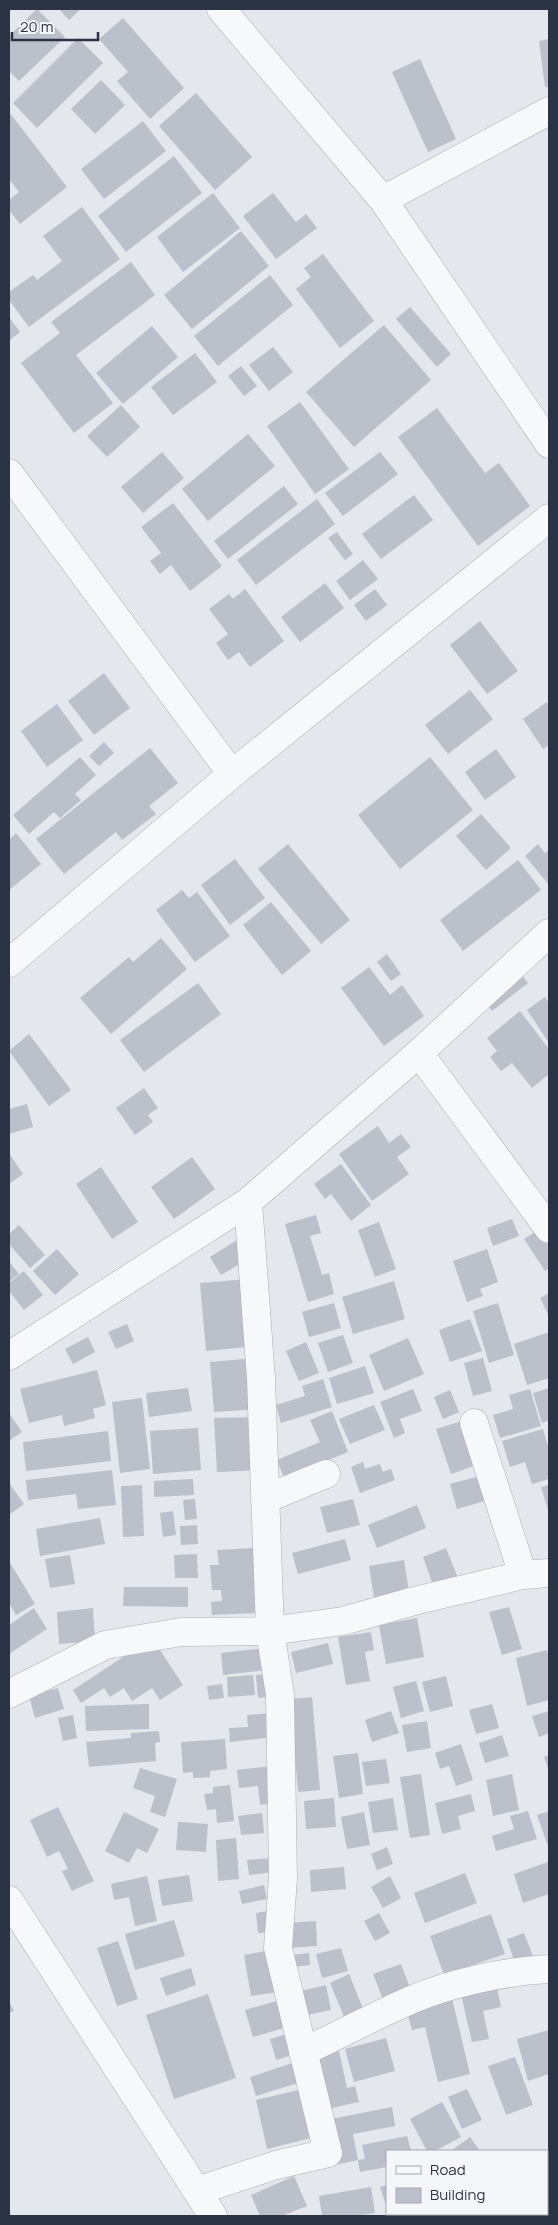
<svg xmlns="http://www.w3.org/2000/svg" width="558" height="2225" viewBox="0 0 558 2225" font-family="Manrope,sans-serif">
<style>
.building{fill:#bbc0ca}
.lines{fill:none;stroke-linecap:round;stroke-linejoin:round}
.minor-casing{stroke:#a9aeb7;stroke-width:29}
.minor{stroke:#f7f8fa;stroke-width:28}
</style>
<rect width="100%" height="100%" fill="#e4e7ec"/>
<path class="building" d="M37 9 65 37 19 81 9 71V36Z
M59 9H81L69 20Z
M123 18 184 88 150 119 117 81 128 72 99 39Z
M78 38 103 63 37 128 13 103Z
M549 39V87H545L539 41Z
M420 59 456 139 428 152 392 72Z
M101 80 125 105 95 134 71 109Z
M196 93 252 157 215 190 159 126Z
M9 112 67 187 20 224 9 210V200L19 192 9 179Z
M143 121 166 151 104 199 81 169Z
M174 156 202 193 126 252 98 216Z
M213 193 240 228 183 272 157 237Z
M273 193 296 222 306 214 317 228 276 259 243 216Z
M82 207 120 259 29 327 9 300V292L33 275 37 280 62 261 43 236Z
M241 231 269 266 192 329 164 295Z
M323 254 374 321 340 348 296 289 311 277 304 268Z
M131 262 155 295 76 355 113 403 74 433 21 363 60 333 51 322Z
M270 275 293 305 218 366 194 336Z
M410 307 451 354 437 367 396 319Z
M9 317 20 332 9 341Z
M384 325 431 380 354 447 306 392Z
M152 326 178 357 123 404 96 373Z
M273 347 293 372 269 391 249 365Z
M195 353 217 382 173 415 151 387Z
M241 366 257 386 244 396 228 376Z
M300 402 349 469 315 494 267 426Z
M121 405 140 427 107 457 87 436Z
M437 408 485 473 499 463 530 506 478 546 398 437Z
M248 434 275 466 208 521 182 489Z
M162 452 184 478 143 513 121 487Z
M380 452 398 474 343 516 325 493Z
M284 486 298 504 228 559 214 541Z
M414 495 433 520 381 559 362 534Z
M317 499 335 524 256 585 237 560Z
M173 503 222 566 190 591 171 565 160 574 150 561 161 553 141 527Z
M337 532 353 554 345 560 328 538Z
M363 560 378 579 350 600 336 581Z
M325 583 344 608 300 642 281 617Z
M245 589 284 641 250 667 239 652 228 660 216 643 228 634 209 609 229 594 233 599Z
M375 589 387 605 366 621 354 605Z
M480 621 518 671 487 694 450 645Z
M104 673 130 708 94 735 68 701Z
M470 690 493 719 448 754 425 725Z
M547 702 549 706V745L543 749 523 719Z
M57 704 83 740 47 767 21 731Z
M104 742 114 753 99 766 89 756Z
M150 748 178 783 149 806 156 814 122 840 116 832 64 874 36 839Z
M496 749 516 777 485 800 465 772Z
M80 757 96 775 75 794 81 800 60 818 54 812 29 834 13 815Z
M430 757 473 810 400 869 358 815Z
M481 814 511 848 486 870 456 836Z
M16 833 41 864 9 890V840Z
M288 844 350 920 321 944 258 869Z
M538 844 545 853 549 850V885L525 856Z
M235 859 265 898 230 925 201 885Z
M518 860 541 890 463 951 440 920Z
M182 890 189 898 197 892 230 936 195 962 156 910Z
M271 902 311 951 282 975 243 925Z
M161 938 187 969 111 1034 80 998 129 957 133 962Z
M387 954 401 974 391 981 377 962Z
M369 967 390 995 402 985 424 1016 384 1046 341 988Z
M521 974 528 983 492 1011 485 1002Z
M198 983 221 1014 144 1072 120 1040Z
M545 997 549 1003V1043L527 1010Z
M520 1011 549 1049V1074L532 1088 512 1063 501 1071 490 1057 497 1051 487 1038Z
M29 1034 71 1090 49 1106 9 1051Z
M144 1088 158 1108 148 1115 153 1122 135 1135 116 1108Z
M27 1104 33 1127 9 1134V1109Z
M378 1126 389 1143 401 1134 411 1147 397 1157 409 1174 372 1201 339 1154Z
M9 1153 23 1174 9 1184Z
M192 1157 215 1189 174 1219 151 1187Z
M341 1164 371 1205 351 1221 331 1194 325 1199 314 1184Z
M101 1167 138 1222 112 1239 76 1184Z
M316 1215 321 1233 310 1236 322 1275 329 1273 334 1294 308 1302 285 1224Z
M512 1219 519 1236 493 1246 487 1228Z
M379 1222 396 1269 375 1277 358 1230Z
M19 1225 45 1255 30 1268 9 1244V1234Z
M538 1230 549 1246V1268L545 1271 524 1239Z
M237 1240 248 1259 221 1275 210 1257Z
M57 1249 79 1274 55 1295 33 1271Z
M487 1249 498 1282 480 1289 483 1296 467 1302 453 1261Z
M9 1261 19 1274 9 1282Z
M24 1271 43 1295 24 1310 9 1291V1283Z
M249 1279 256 1346 206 1351 200 1283Z
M394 1281 405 1319 353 1334 342 1297Z
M549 1293V1316L540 1298Z
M334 1303 341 1328 309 1337 302 1312Z
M498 1303 514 1355 489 1363 473 1311Z
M470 1319 482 1351 450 1362 439 1330Z
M127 1324 134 1341 116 1349 108 1332Z
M549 1332V1378L527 1385 514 1344Z
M343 1335 353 1363 328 1372 318 1343Z
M88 1337 95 1352 73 1364 65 1349Z
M408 1338 424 1374 384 1391 369 1355Z
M306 1342 319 1373 299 1381 286 1351Z
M256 1358 260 1409 214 1412 210 1362Z
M483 1358 492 1391 473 1396 464 1363Z
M365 1366 374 1393 337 1404 329 1378Z
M97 1370 106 1405 93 1409 95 1418 64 1426 62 1415 29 1423 20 1389Z
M323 1379 332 1407 281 1423 276 1405 305 1396 302 1386Z
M188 1388 192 1411 149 1417 146 1393Z
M549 1388V1420L542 1423 533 1393Z
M413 1389 422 1411 400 1419 405 1433 394 1438 380 1402Z
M530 1389 541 1426 500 1438 493 1415 513 1409 509 1395Z
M450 1390 459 1412 443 1419 434 1397Z
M142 1398 150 1469 120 1473 112 1402Z
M374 1405 385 1430 350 1444 339 1419Z
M332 1411 348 1452 284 1478 277 1460 320 1442 310 1420Z
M9 1413 22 1432 9 1441Z
M258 1417 261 1470 217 1472 214 1418Z
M468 1419 482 1463 451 1474 436 1429Z
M198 1428 201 1470 153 1474 150 1431Z
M543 1429 549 1450V1479L532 1484 525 1462 510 1467 502 1441Z
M108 1431 111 1461 26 1471 23 1442Z
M363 1462 365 1469 380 1464 383 1472 391 1469 395 1480 360 1493 351 1467Z
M112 1470 116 1505 78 1509 76 1494 28 1500 26 1480Z
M480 1476 488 1500 457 1509 450 1484Z
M193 1479 194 1495 154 1497V1481Z
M9 1483 24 1504 9 1515Z
M142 1485 144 1536 123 1537 121 1486Z
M549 1485V1513L541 1487Z
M195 1499 197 1519 185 1520 183 1500Z
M353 1499 360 1525 327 1533 320 1507Z
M417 1505 426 1528 377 1548 368 1525Z
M173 1511 176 1535 163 1537 160 1513Z
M100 1518 105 1544 40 1556 36 1529Z
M197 1525 198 1544 181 1545 180 1526Z
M345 1539 351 1560 298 1574 292 1553Z
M254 1548 258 1613 212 1615 211 1602 222 1601 221 1590H212L210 1565H219L217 1550Z
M446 1548 457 1576 433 1585 423 1557Z
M197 1554 198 1578H175L174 1555Z
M70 1555 75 1584 50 1588 45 1559Z
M404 1560 409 1592 374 1598 369 1566Z
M9 1561 35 1604 16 1615 9 1603Z
M124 1587H188V1607L123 1606Z
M509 1607 522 1649 502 1655 489 1612Z
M34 1608 47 1629 9 1654V1625Z
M93 1608 95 1641 59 1644 57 1612Z
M417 1618 424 1657 386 1664 379 1625Z
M371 1632 374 1650 365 1652 370 1681 346 1685 338 1637Z
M152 1638 183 1685 160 1700 152 1688 132 1701 124 1688 110 1697 104 1688 81 1703 73 1690Z
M328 1643 333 1664 296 1673 291 1652Z
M264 1648 267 1670 223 1675 221 1653Z
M547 1650 549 1660V1700L527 1706 516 1658Z
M271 1674 273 1696 258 1698 256 1675Z
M253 1675 255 1695 228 1697 227 1677Z
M446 1676 453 1706 430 1712 422 1682Z
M416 1681 424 1711 401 1718 393 1687Z
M222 1684 224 1698 209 1700 207 1686Z
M58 1688 64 1709 35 1718 29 1696Z
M312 1697 320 1790 298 1792 290 1699Z
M149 1704V1729L86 1731 85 1706Z
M492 1704 499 1728 476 1734 469 1710Z
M391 1711 399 1733 372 1742 365 1720Z
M549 1711V1733L539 1737 532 1716Z
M271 1713 274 1737 230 1742 229 1728 248 1727 247 1715Z
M73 1715 77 1738 63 1741 58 1718Z
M427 1721 431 1748 407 1752 402 1725Z
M159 1731 160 1742 155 1743 156 1761 89 1767 86 1742 131 1738V1733Z
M502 1735 509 1756 485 1763 479 1743Z
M225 1739 227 1769 210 1771V1777L193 1778V1772L183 1773 181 1742Z
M461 1744 473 1780 456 1786 449 1766 440 1769 435 1753Z
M358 1753 363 1794 339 1798 333 1756Z
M549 1755V1771L544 1757Z
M386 1759 390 1783 366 1786 362 1762Z
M272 1766 276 1803 260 1805 258 1786 239 1788 237 1770Z
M140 1768 177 1779 165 1817 150 1812 155 1796 133 1788Z
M421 1774 430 1835 410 1838 400 1777Z
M512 1774 519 1810 493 1816 486 1780Z
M230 1785 234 1821 217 1823 216 1809 207 1810 204 1794 213 1793V1787Z
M471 1794 475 1811 458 1816 461 1829 442 1834 435 1803Z
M334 1798 336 1827 306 1829 304 1801Z
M393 1798 398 1830 373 1833 368 1802Z
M58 1807 94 1881 72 1891 62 1871 68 1869 59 1851 47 1857 30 1820Z
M528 1811 537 1839 496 1851 492 1836 514 1829 510 1816Z
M549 1811V1849L537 1815Z
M124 1812 159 1829 147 1853 137 1848 129 1863 105 1851Z
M364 1812 370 1845 347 1849 341 1817Z
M262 1813 264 1833 241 1835 238 1816Z
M178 1822 208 1824 206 1852 176 1850Z
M236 1838 239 1879 218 1881 216 1840Z
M387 1847 393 1864 377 1870 371 1854Z
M272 1858 273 1872 249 1875 247 1860Z
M548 1862 549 1894 523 1903 514 1874Z
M344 1867 346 1889 311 1892 310 1870Z
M465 1873 477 1903 425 1923 414 1893Z
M189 1875 193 1901 162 1906 158 1880Z
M147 1876 157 1921 135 1926 129 1897 114 1900 111 1884Z
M390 1876 401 1898 383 1908 371 1887Z
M264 1885 267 1899 242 1904 239 1891Z
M268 1911 270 1932 258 1933 256 1913Z
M379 1913 390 1933 375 1941 364 1921Z
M491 1914 505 1954 444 1975 430 1936Z
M174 1920 185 1956 135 1970 125 1934Z
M316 1921 317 1946 288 1948 287 1923Z
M524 1933 534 1959 516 1966 507 1939Z
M118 1941 138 1999 117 2006 97 1948Z
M341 1948 348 1971 322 1978 316 1954Z
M272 1950 279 1992 251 1996 244 1955Z
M309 1953 310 1965 293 1967 292 1955Z
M401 1964 411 1991 384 2002 373 1974Z
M191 1968 196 1985 166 1996 160 1978Z
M349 1974 364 2011 345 2019 330 1983Z
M496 1982 501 2007 483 2011 489 2039 472 2042 460 1990Z
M326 1985 331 2010 303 2016 297 1992Z
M208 1994 236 2078 174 2099 146 2015Z
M451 1994 470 2074 438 2082 425 2027 412 2030 405 2005Z
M283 1999 291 2026 253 2037 245 2010Z
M9 2002 14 2011 9 2013Z
M549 2030V2074L528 2081 517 2039Z
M290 2033 296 2054 276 2060 270 2039Z
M386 2038 395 2071 354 2082 345 2049Z
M339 2051 347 2088 355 2086 359 2102 327 2109 316 2056Z
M515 2057 533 2105 506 2115 488 2066Z
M295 2062 301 2082 256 2096 250 2077Z
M303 2089 315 2137 267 2149 256 2100Z
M467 2089 482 2120 462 2129 448 2097Z
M442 2102 461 2137 435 2151H427L410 2119Z
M392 2107 395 2126 353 2134 358 2160 365 2159 362 2145 407 2136 411 2151H387V2167L360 2172 358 2160 335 2165 326 2120Z
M470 2137 480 2151H451Z
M294 2176 307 2206 282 2216H260L251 2195Z
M387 2185V2205H386L380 2187Z
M371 2187 375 2213 356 2216H322L319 2196Z"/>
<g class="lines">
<g class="minor-casing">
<path id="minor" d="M221 9 383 200 549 444
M383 200 549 111
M9 473 232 774
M9 963 232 774 549 518
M419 1053 549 1229
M9 1356 248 1202 419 1053 549 933
M474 1423 523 1575
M265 1499 326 1474
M9 1694 105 1645 181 1632 270 1631 343 1621 414 1601 523 1575 549 1573
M9 1900 213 2216
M303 2052C339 2035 374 2016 411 2000 450 1983 506 1971 549 1969
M197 2191 276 2165 328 2153 278 1948 283 1878 280 1695 270 1631 261 1379 248 1202"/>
</g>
<use href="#minor" class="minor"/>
</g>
<rect width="558" height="2225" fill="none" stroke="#2b3445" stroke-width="20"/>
<rect x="386" y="2150" width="162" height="65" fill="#f4f6f9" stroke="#a4a8b1"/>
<rect x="396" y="2166" width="25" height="8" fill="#f7f8fa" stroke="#a4a8b1"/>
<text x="430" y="2175" font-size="15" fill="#2b3445">Road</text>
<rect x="396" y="2188" width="25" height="15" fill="#bbc0ca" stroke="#a4a8b1"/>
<text x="430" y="2200" font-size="15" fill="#2b3445">Building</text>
<path d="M12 32v8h86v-8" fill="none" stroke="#2b3445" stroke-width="2.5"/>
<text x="20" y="32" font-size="15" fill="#2b3445" stroke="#f4f6f9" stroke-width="4" paint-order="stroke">20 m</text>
</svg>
